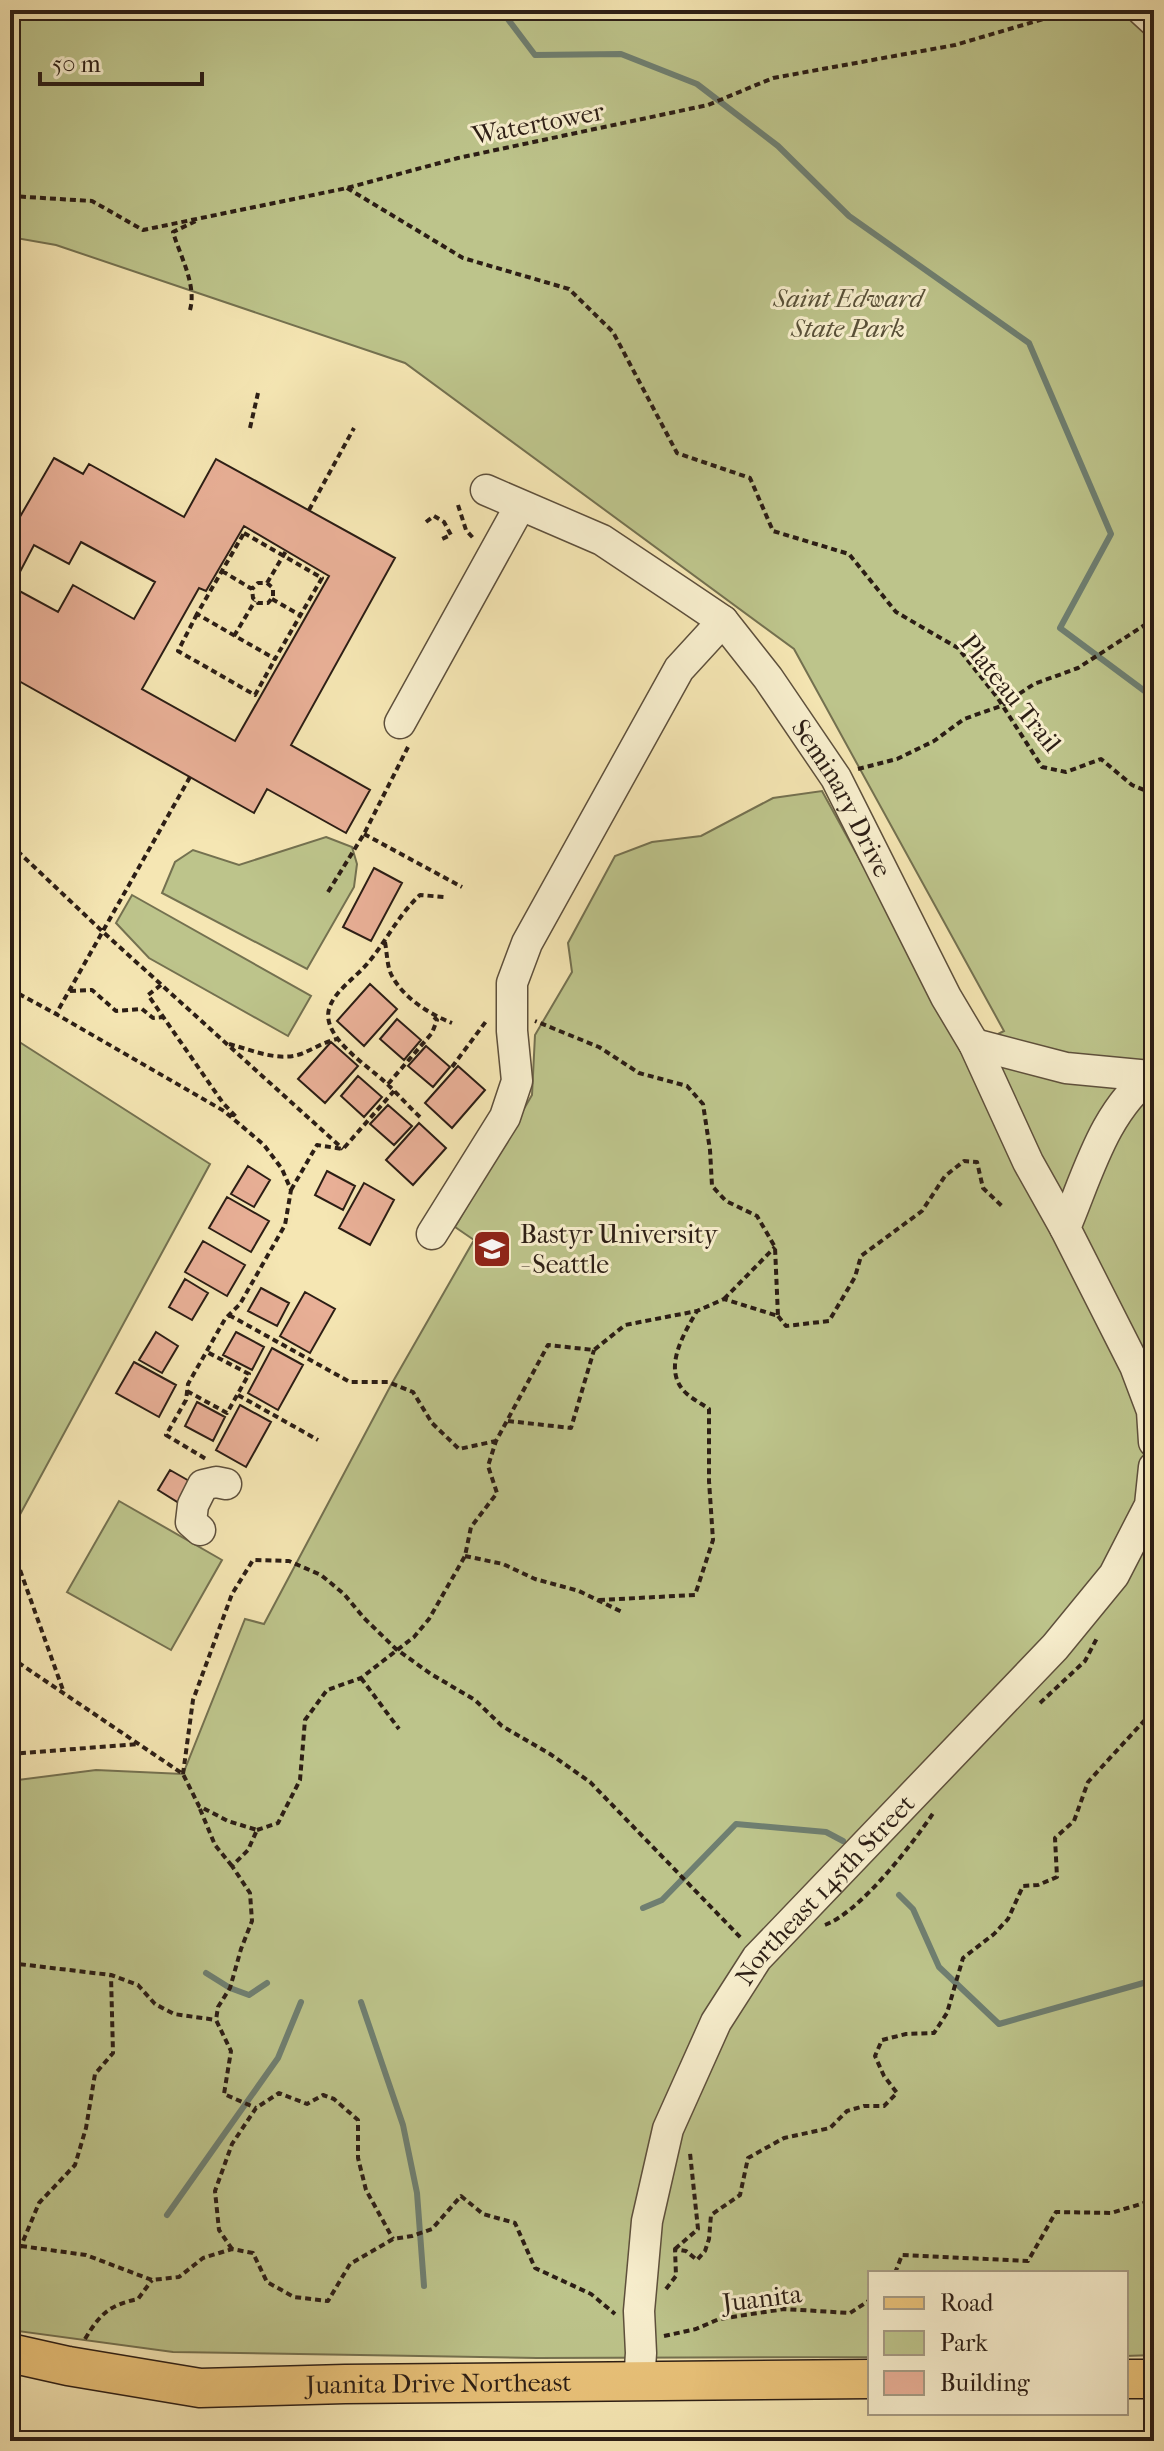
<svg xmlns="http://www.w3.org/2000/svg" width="1164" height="2451" viewBox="0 0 1164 2451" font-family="'IM FELL French Canon',serif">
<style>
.green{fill:#bdc48b;stroke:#747150;stroke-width:2}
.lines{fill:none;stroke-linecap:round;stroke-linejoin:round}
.stream{stroke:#6f7f71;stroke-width:6}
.building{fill:#e8af96;stroke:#2c1e15;stroke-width:2;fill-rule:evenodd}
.minor-casing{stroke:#5e503c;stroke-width:33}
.major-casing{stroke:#2c1e15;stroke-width:41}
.path{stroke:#2c1e15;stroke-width:4;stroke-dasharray:6 4;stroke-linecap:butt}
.minor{stroke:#f8efce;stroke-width:30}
.major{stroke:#eac37a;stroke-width:38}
.labels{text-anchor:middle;stroke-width:6;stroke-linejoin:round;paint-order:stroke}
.street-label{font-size:26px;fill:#2c1e15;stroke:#f8efce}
.park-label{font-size:26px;font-style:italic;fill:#585038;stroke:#f8efce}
.poi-label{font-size:26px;fill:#2c1e15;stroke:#f8efce;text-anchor:start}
</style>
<rect width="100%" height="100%" fill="#f5e6b3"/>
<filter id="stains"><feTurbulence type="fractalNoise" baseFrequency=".0025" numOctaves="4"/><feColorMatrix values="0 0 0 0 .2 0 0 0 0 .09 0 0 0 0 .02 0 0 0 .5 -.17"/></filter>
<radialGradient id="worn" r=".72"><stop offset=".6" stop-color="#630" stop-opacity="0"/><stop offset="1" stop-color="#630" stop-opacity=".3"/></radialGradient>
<path class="green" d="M10 10H1154V2355L1126 2356V2273H870V2357L537 2358 173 2352 10 2330V1781L96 1770 183 1774 245 1619 264 1624 391 1385 474 1240 455 1227 532 1095 535 1035 572 972 568 943 615 856 652 842 701 836 773 798 822 791 965 1051 1004 1031 794 649 405 363 56 245 10 237Z
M326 837 352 847 357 864 354 887 307 969 162 893 175 862 193 850 239 865Z
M132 895 311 996 288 1036 149 958 116 923Z
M10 1036 210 1164 10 1533Z
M119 1501 222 1560 171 1650 67 1592Z"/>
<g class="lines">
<path class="stream" d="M501 10 535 55 621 54 697 84 778 146 849 216 1029 343 1111 534 1060 628 1154 698
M899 1895 913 1909 939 1967 999 2024 1154 1980
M643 1908 662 1900 736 1824 826 1832 843 1841
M206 1973 230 1988 249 1995 267 1983
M361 2002 403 2125 417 2193 424 2286
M167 2215 278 2058 301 2002"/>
</g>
<path class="building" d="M54 458 83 474 89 464 184 517 216 459 395 558 291 745 370 790 346 833 267 789 254 813 10 676V534ZM244 526 329 576 235 741 142 689 199 588 206 591ZM81 542 155 582 134 619 73 585 58 612 12 587 34 545 69 564Z
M374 868 402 883 371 941 343 927Z
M370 984 397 1009 364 1046 337 1021Z
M397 1019 421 1040 404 1060 380 1039Z
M331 1042 358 1066 325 1103 298 1079Z
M426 1046 450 1067 433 1087 408 1066Z
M458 1066 485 1090 452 1128 425 1103Z
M358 1076 382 1097 364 1117 341 1096Z
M388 1105 412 1126 394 1145 370 1124Z
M419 1123 446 1148 413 1185 386 1160Z
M248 1166 270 1180 254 1207 231 1194Z
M327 1171 355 1186 343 1210 315 1195Z
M364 1183 394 1200 370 1245 339 1228Z
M227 1197 269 1221 251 1252 209 1228Z
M203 1241 245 1265 227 1296 185 1272Z
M185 1279 208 1293 192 1320 169 1307Z
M261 1288 289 1303 277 1326 248 1311Z
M305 1292 335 1309 310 1353 280 1336Z
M156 1332 178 1346 162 1373 139 1360Z
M236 1332 264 1347 252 1370 223 1355Z
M272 1348 303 1365 278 1410 248 1393Z
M134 1362 176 1385 159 1417 116 1393Z
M197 1402 225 1417 213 1441 185 1426Z
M240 1405 271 1422 246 1467 216 1450Z
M170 1470 191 1482 179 1503 158 1490Z
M1112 2438 1140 2439V2441H1112Z"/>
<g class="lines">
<g class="minor-casing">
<g id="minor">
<path d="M1142 10 1154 21"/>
<path id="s1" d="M486 490 602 540 683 594 723 621 768 678 836 778 946 997 974 1044 1028 1162 1065 1228"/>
<path d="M400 723 520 506"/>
<path d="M974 1044 1066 1068 1150 1076"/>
<path d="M1154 1073C1104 1110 1088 1174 1065 1228L1135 1366 1152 1411 1154 1442"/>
<path d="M432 1234 505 1117 517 1081 512 1031V983L527 943 679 669 723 621"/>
<path d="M200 1530 191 1522 193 1505 203 1485 216 1482 226 1484"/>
<path id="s2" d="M639 2383 641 2353 639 2311 647 2221 668 2129 716 2022 757 1958 1055 1647 1114 1575 1150 1505 1154 1467"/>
</g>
</g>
<g class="major-casing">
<g id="major">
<path id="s3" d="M10 2353 68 2366 200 2388 345 2384 870 2379"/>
<path d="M1126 2379H1154"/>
</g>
</g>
<path class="path" d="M347 188 463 258 569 289 613 332 677 453 750 478 773 531 849 554 896 612 958 648 997 697 1042 767 1066 772 1101 759 1132 785 1154 794
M10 196 92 201 143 230 347 188 458 158 708 105 773 78 955 45 1074 10
M190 310C197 285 180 256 173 232L196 221
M250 428 258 393
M458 505 466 530 474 539
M309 510 354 428
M426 522 434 516 444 522 451 535 442 539
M244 533 322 578 275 659 197 614Z
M222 571 252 589 253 598 258 603H268L273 597V588L267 583H258L252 589
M267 583 286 551
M272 599 300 615
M197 614 178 651 255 695 275 659
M234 636 255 601
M858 769 897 759 934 741 964 719 1001 706 1034 684 1078 668 1154 619
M190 777 56 1014 224 1111 264 1145 282 1169 291 1190 285 1225 240 1304 225 1319 188 1384 186 1400 166 1435 206 1459
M364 834 462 887
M10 844 103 932 343 1149
M328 892 364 834 408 747
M385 942C387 953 387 965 391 974 402 997 429 1014 452 1023
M161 985 148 995 223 1103 238 1119
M10 989 56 1014
M70 991 92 990 116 1011 142 1009 153 1018 163 1017
M229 1044C252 1050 277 1062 301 1054 313 1049 324 1042 337 1039
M452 1067 487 1020
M388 1084 432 1033 437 1020 434 1017
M420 1117C408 1106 397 1093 385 1082 367 1065 318 1035 330 1006 337 989 355 978 367 964 386 942 398 915 420 895L444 897
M291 1190 317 1145 343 1149 394 1091
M724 1299 775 1247
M229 1315 350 1382H388L413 1392 432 1423 459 1449 496 1441
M778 1316 786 1326 829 1321 855 1277 861 1256 922 1211 945 1176 964 1161 977 1162 983 1188 1004 1208
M187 1391 227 1413 249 1374 207 1352
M238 1395 318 1440
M508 1421 571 1428 594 1350
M10 1542 63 1690
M465 1556 503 1564 535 1579 579 1591 622 1612
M599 1600 695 1595 713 1540 709 1481V1409C702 1404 694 1400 687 1394 661 1371 683 1335 697 1311
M10 1657 183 1774 199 1806 228 1821 257 1830 248 1850 232 1866 250 1893 252 1921 241 1949 230 1988 218 2007 216 2020 231 2051 224 2094 256 2108
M361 1678 399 1729
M1040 1703 1085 1661 1097 1638
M10 1754 139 1744
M183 1774 193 1700 232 1594 253 1560 289 1561 321 1575 344 1594 364 1618 396 1649 431 1674 475 1700 502 1726 550 1754 590 1782 742 1939
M200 1809 215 1845 232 1866
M257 1830 278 1823 300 1780 305 1720 327 1690 361 1678 414 1637 429 1619 465 1556 471 1527 497 1493 488 1466 496 1441 548 1345 594 1350 625 1325 697 1311 724 1299 778 1316 775 1247 757 1216 726 1201 712 1186 710 1150 703 1104 687 1086 639 1073 599 1047 535 1021
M825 1925C861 1911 911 1846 934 1812
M10 1963 111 1975 138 1985 155 2004 174 2014 216 2020
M21 2246 86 2255 152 2280 179 2277 203 2258 232 2249 253 2253 267 2282 294 2297 328 2301 350 2264 393 2239 412 2236 432 2229 461 2196 483 2214 515 2223 535 2268 591 2294 615 2314
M232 2249 219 2230 215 2191 232 2144 256 2108 279 2093 307 2104 323 2095 334 2099 358 2120V2158L366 2190 393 2239
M675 2249 698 2229 690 2153
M10 2255 21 2246 39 2203 75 2165 86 2128 95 2074 113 2053 111 1975
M895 2273 902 2255 1028 2261 1056 2212 1111 2213 1154 2200
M666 2289 676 2276 675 2249 686 2251 697 2260 705 2251 709 2239 711 2215 740 2195 748 2158 784 2138 830 2128 847 2111 864 2106H884L897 2093 884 2076 875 2056 882 2040 906 2034 934 2033 947 2013 963 1958 994 1934 1008 1919 1023 1886 1038 1885 1057 1877 1055 1838 1074 1821 1088 1782 1154 1710
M664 2336 696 2329 719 2319 784 2309 850 2313 870 2300
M85 2339C100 2314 109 2305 138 2299L152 2280"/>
<use href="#minor" class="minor"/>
<use href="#major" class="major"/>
</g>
<defs>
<g id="university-square" transform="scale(2)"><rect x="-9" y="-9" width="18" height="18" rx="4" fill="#8f2418" stroke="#f8efce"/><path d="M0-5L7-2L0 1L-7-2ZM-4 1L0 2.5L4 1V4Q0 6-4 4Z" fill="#fff"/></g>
</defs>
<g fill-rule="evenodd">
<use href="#university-square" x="492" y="1249"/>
</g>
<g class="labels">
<g class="street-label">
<text transform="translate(538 123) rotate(-11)" y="9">Watertower</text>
<text transform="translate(1011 693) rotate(51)" y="9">Plateau Trail</text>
<text dy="9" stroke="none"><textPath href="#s1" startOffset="486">Seminary Drive</textPath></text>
<text dy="9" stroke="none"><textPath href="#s2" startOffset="546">Northeast 145th Street</textPath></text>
<text transform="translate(762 2298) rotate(-7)" y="9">Juanita</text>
<text dy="9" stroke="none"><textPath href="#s3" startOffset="432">Juanita Drive Northeast</textPath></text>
</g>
<g class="park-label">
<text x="848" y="307">Saint Edward<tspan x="848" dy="30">State Park</tspan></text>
</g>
<g class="poi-label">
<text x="520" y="1243">Bastyr University<tspan x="520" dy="30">- Seattle</tspan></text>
</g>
</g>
<rect width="1164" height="2451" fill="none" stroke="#f5e6b3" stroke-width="40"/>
<rect x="12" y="12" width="1140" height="2427" fill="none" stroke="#2c1e15" stroke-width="4"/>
<rect x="20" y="20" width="1124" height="2411" fill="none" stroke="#2c1e15" stroke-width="2"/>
<rect x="868" y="2271" width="260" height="144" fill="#f8efce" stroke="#a69b84" stroke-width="2"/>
<rect x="884" y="2297" width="40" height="12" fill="#eac37a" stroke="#a69b84" stroke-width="2"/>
<text x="940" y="2311" font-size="24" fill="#2c1e15">Road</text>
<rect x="884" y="2331" width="40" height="24" fill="#bdc48b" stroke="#a69b84" stroke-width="2"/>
<text x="940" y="2351" font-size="24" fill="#2c1e15">Park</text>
<rect x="884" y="2371" width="40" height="24" fill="#e8af96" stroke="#a69b84" stroke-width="2"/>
<text x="940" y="2391" font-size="24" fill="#2c1e15">Building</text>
<path d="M40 72v12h162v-12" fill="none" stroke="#2c1e15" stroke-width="4"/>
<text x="52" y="72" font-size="24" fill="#2c1e15" stroke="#f8efce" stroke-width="6" paint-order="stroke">50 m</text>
<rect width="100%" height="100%" filter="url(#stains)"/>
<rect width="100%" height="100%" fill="url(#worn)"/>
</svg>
